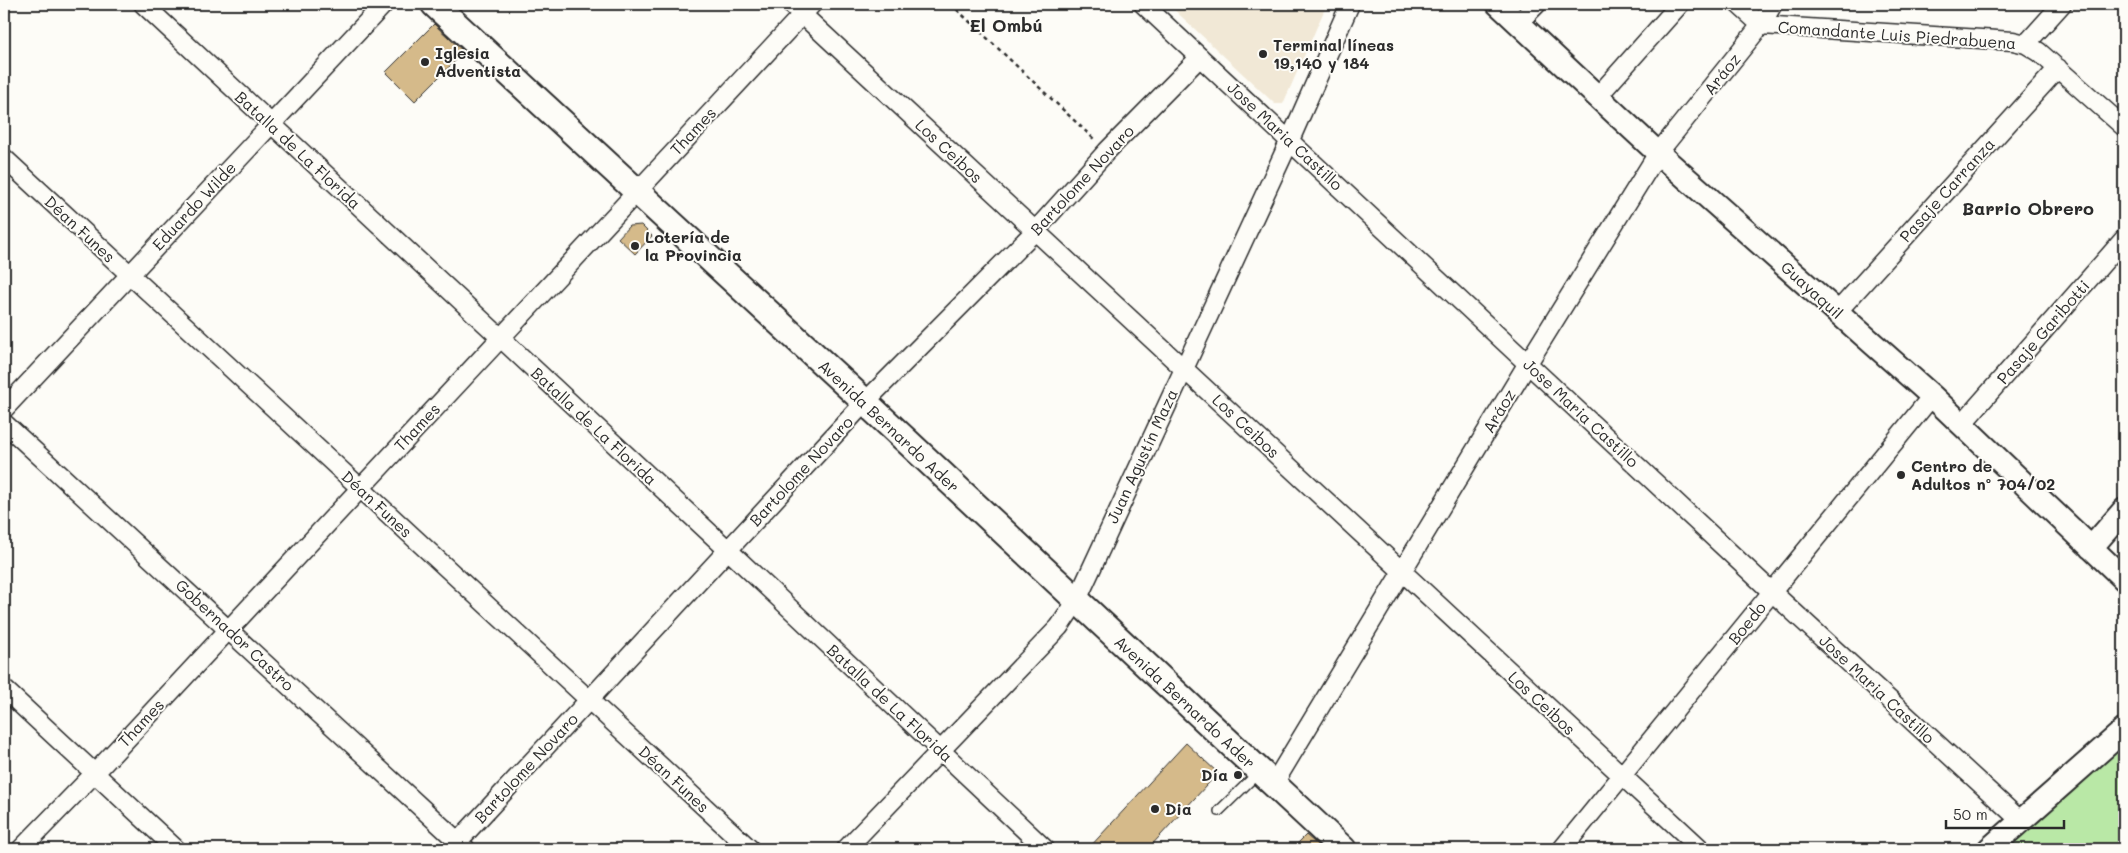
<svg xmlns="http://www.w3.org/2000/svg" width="2128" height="853" viewBox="0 0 2128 853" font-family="Mali,sans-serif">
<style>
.built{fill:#f1e8d6}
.green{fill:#b9e8a6;stroke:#728a68}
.building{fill:#d5ba8a;stroke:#2b2b2b}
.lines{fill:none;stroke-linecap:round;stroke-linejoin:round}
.service-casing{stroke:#2b2b2b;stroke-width:12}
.minor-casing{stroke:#2b2b2b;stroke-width:21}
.tertiary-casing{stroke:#2b2b2b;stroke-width:26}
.secondary-casing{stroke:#2b2b2b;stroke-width:29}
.path{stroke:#2b2b2b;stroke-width:2.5;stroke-dasharray:4 4;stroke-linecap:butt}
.service{stroke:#fdfcf7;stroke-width:9}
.minor{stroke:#fdfcf7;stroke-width:18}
.tertiary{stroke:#fdfcf7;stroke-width:22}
.secondary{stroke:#fdfcf7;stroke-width:25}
.poi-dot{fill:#2b2b2b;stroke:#fdfcf7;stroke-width:2}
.labels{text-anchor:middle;stroke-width:4;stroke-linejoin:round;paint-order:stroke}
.street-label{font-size:16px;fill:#2b2b2b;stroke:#fdfcf7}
.poi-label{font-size:16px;font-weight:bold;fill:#2b2b2b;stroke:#fdfcf7;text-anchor:start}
.neighbourhood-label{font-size:18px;font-weight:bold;fill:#2b2b2b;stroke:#fdfcf7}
</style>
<rect width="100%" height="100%" fill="#fdfcf7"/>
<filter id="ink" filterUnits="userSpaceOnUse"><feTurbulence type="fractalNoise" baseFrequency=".02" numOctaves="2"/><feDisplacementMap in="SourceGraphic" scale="10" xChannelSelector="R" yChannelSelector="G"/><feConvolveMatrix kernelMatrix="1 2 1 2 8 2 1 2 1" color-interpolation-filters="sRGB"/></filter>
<g filter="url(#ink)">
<path class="built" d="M1168 4H1327L1283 104H1275Z"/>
<path class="green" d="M2124 745V849H2004Z"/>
<path class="building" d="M434 24 464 52 415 101 386 72Z
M641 225 652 236 635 254 618 238 629 226Z
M1186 743 1218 773 1148 849H1088Z
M1306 835 1322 849H1292Z"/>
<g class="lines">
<g class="service-casing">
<path id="service" d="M1219 811 1259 772"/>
</g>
<g class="minor-casing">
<path id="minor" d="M143 4 728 550 1045 849
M791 4 1701 849
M1143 4 1772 592 2021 821
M1738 4 1761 25 2013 41 2026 44 2039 52 2124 127
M1519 22 1537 4
M2026 44 2062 4
M1598 96 1680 4
M4 158 750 849
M1837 312 2058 68
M4 409 384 4
M4 423 466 849
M1962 424 2124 239
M4 689 176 849
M1273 785 1528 363 1658 153 1761 25 1773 4
M21 849 94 774 812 4
M451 849 865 402 1035 231 1107 151 1200 57
M846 849 1059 627 1076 602 1290 140 1350 4
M1562 849 1932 396"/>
</g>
<g class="tertiary-casing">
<path id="tertiary" d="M1498 4 1658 153 1932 396 2124 579
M2091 548 2124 510
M1989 849 2124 730"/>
</g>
<g class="secondary-casing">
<path id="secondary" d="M434 4 865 402 1343 849"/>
</g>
<path class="path" d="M951 4 1095 140"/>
<use href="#service" class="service"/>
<use href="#minor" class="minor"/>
<use href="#tertiary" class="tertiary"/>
<use href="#secondary" class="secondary"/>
</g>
</g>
<g class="poi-dot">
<circle cx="1263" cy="54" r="5"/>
<circle cx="425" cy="62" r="5"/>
<circle cx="635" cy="246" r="5"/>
<circle cx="1901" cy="475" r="5"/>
<circle cx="1238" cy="775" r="5"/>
<circle cx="1155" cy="809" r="5"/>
</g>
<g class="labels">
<g class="street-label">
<text transform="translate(1897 35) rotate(4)" y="6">Comandante Luis Piedrabuena</text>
<text transform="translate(1722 74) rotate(-51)" y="6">Aráoz</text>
<text transform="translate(693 131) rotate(-47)" y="6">Thames</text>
<text transform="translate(1285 136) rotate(43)" y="6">Jose Maria Castillo</text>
<text transform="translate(298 150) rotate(43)" y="6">Batalla de La Florida</text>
<text transform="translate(949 151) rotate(43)" y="6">Los Ceibos</text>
<text transform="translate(1082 180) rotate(-47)" y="6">Bartolome Novaro</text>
<text transform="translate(1947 190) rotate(-48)" y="6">Pasaje Carranza</text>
<text transform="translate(194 206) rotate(-47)" y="6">Eduardo Wilde</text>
<text transform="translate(80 229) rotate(43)" y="6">Déan Funes</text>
<text transform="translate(1812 290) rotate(42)" y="6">Guayaquil</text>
<text transform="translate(2043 332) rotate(-49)" y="6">Pasaje Garibotti</text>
<text transform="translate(1499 411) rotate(-59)" y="6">Aráoz</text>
<text transform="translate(1581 413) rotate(43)" y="6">Jose Maria Castillo</text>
<text transform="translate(594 426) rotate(43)" y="6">Batalla de La Florida</text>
<text transform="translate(889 426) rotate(43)" y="6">Avenida Bernardo Ader</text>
<text transform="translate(1246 426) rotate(43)" y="6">Los Ceibos</text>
<text transform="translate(417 427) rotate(-47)" y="6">Thames</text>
<text transform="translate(1142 456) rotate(-65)" y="6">Juan Agustín Maza</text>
<text transform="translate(801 471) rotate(-47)" y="6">Bartolome Novaro</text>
<text transform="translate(377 504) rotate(43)" y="6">Déan Funes</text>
<text transform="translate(1747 623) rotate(-51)" y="6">Boedo</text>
<text transform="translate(235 635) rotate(43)" y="6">Gobernador Castro</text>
<text transform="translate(1877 689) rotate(43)" y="6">Jose Maria Castillo</text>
<text transform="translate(1185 702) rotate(43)" y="6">Avenida Bernardo Ader</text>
<text transform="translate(890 703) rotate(43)" y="6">Batalla de La Florida</text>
<text transform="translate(1542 703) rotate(43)" y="6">Los Ceibos</text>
<text transform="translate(141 723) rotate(-47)" y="6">Thames</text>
<text transform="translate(526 768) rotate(-47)" y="6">Bartolome Novaro</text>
<text transform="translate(674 779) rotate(43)" y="6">Déan Funes</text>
</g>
<g class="poi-label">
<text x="1273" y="51">Terminal líneas<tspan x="1273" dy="18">19,140 y 184</tspan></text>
<text x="435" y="59">Iglesia<tspan x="435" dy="18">Adventista</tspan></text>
<text x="645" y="243">Lotería de<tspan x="645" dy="18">la Provincia</tspan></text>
<text x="1911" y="472">Centro de<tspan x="1911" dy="18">Adultos nº 704/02</tspan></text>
<text x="1228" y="781" text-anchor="end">Día</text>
<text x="1165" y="815">Dia</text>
</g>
<g class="neighbourhood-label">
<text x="1006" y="32">El Ombú</text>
<text x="2028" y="215">Barrio Obrero</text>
</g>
</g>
<rect width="2128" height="853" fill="none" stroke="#fdfcf7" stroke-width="20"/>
<rect x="10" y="10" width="2108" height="833" fill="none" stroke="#2b2b2b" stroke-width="2" filter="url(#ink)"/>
<path d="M1946 820v8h118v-8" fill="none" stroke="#2b2b2b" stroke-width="2.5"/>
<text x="1953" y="820" font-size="15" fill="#2b2b2b" stroke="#fdfcf7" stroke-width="4" paint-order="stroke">50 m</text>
</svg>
